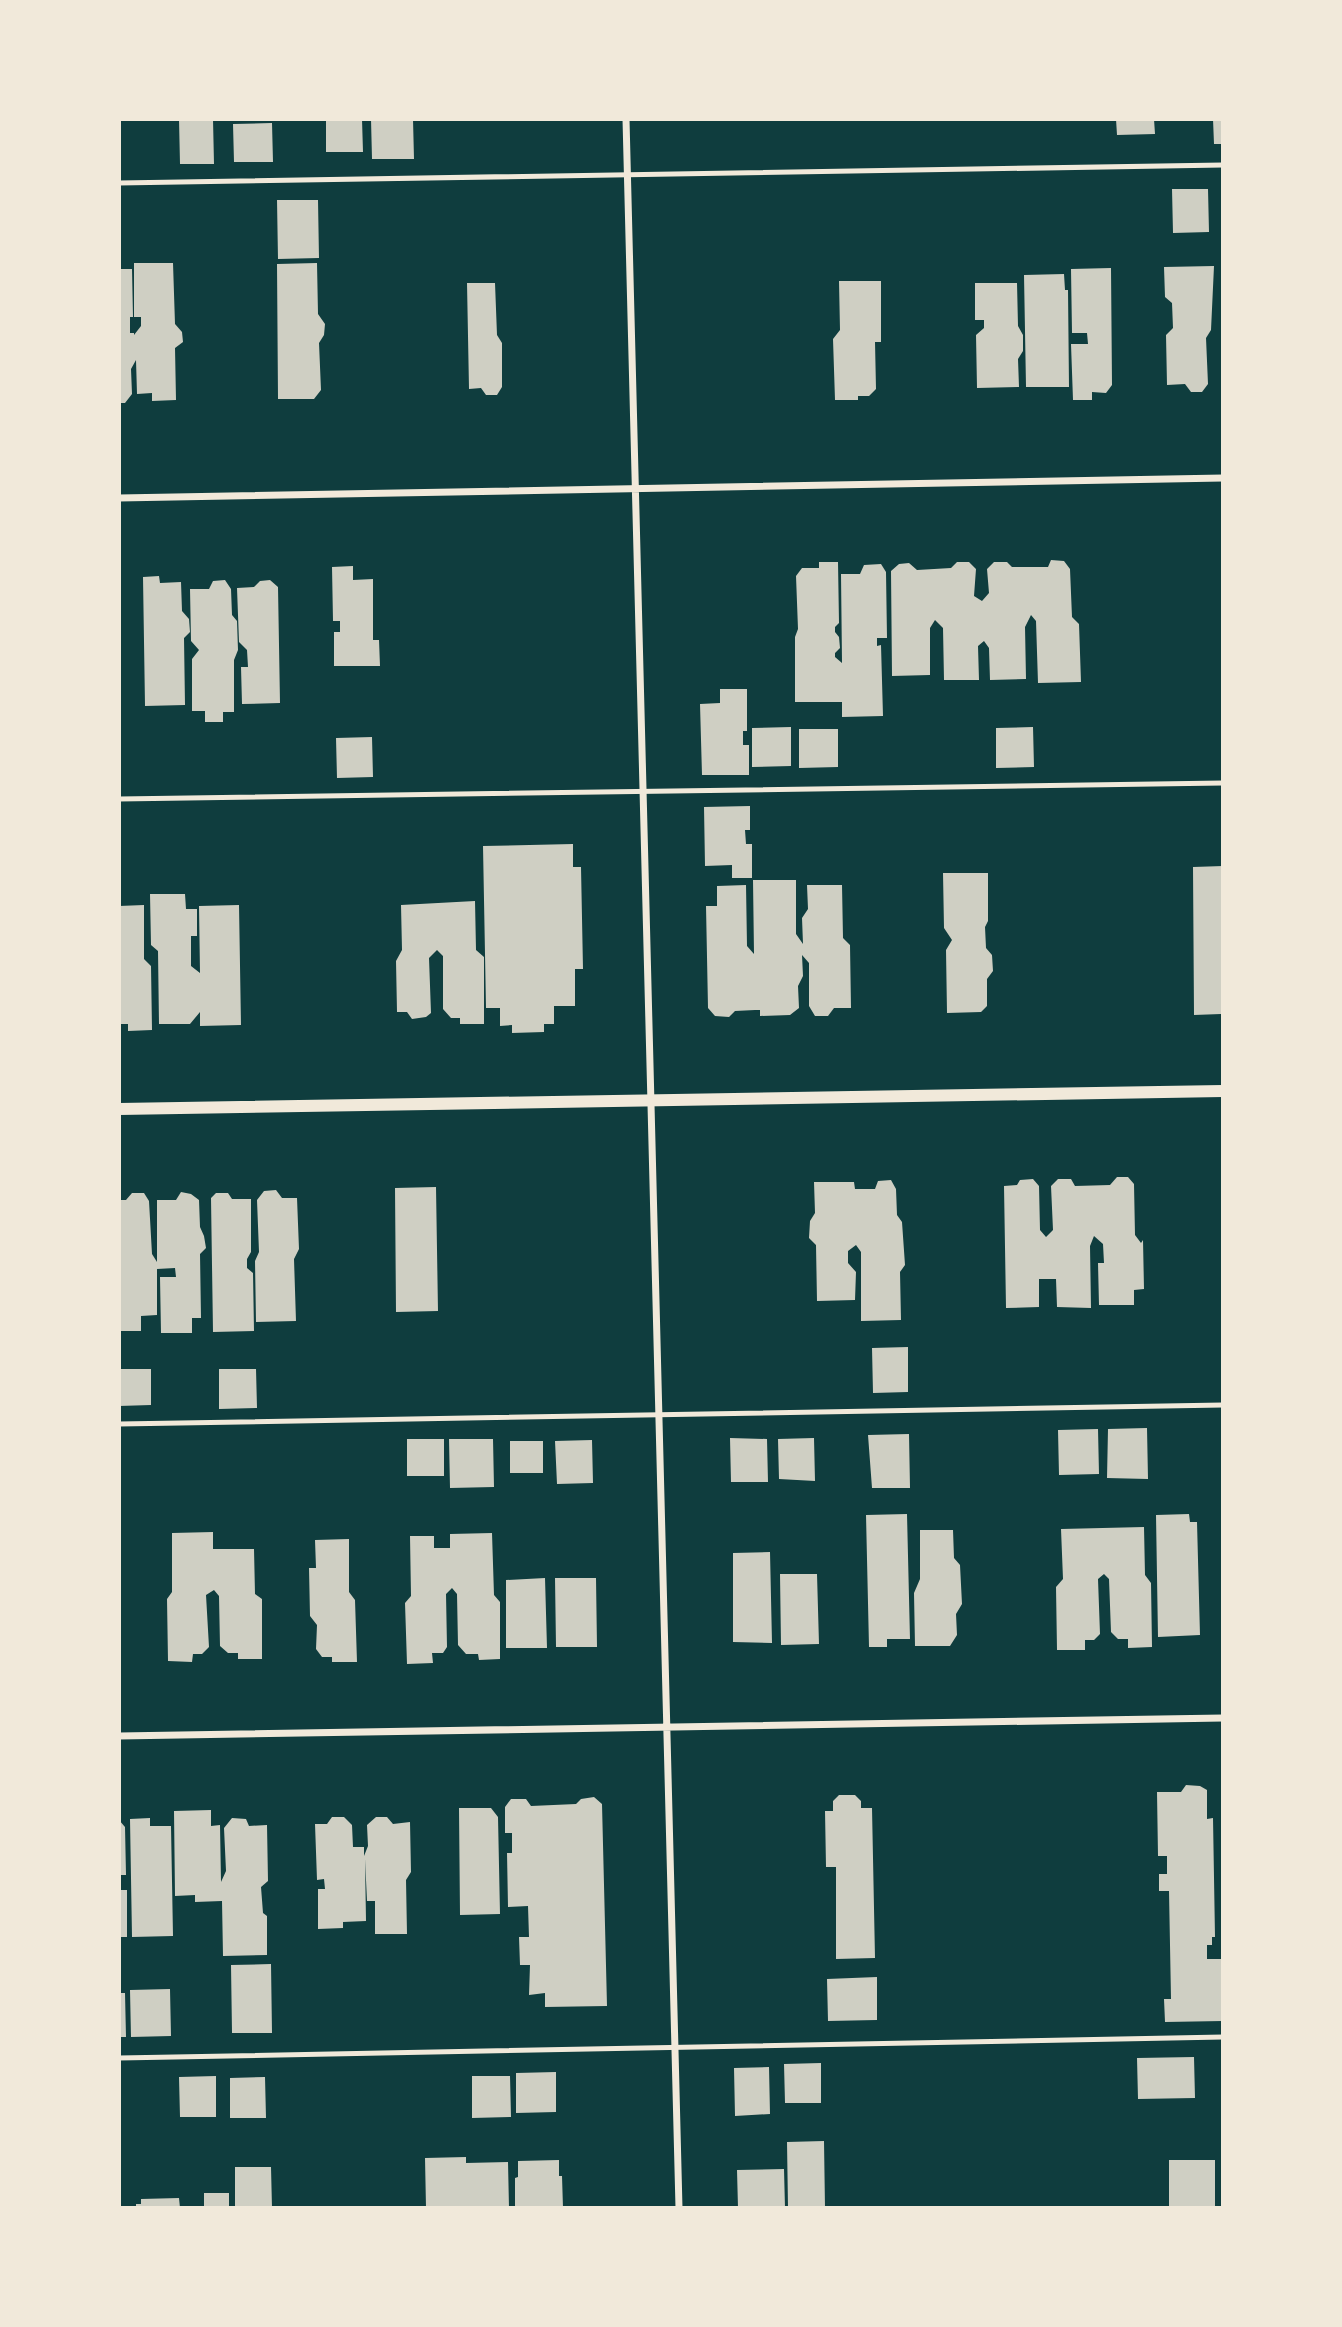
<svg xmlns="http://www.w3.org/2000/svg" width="1342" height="2327" viewBox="0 0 1342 2327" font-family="Poppins,sans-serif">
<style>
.building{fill:#cfcfc3}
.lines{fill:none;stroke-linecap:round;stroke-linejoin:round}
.service{stroke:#f1e9da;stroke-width:5}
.minor{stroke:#f1e9da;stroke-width:7}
.tertiary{stroke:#f1e9da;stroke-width:12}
</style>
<rect width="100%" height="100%" fill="#0f3d3e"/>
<path class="building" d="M179 119H213L214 164H180Z
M326 119H362L363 152H326Z
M371 119H413L414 159H372Z
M1116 119H1154L1155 134 1117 135Z
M1213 119H1223V144H1214Z
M272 123 273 162H234L233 124Z
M1172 189H1208L1209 232 1173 233Z
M277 200H318L319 258 278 259Z
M134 263H173L175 324 182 332 183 342 175 348 176 400 152 401V393L137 394 136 360 131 369 132 394 125 403H119V269H132L133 317H130V333H134V335L141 326V317H134Z
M317 263 318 314 325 324 324 335 319 343 321 390 314 399H278L277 264Z
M1214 266 1211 330 1206 338 1208 384 1202 392H1191L1185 384 1167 385 1166 335 1173 328 1172 303 1165 297 1164 267Z
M1111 268 1112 385 1106 393 1092 392V400H1073L1071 344H1088L1087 333H1072L1071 269Z
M1064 274 1065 290H1068L1069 387H1026L1024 275Z
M839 281H881V342H875L876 389 869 396H858V400H835L833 339 840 330Z
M467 283H495L497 335 502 343V387L497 395H486L481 388 469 389Z
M975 283H1017L1018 326 1023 335V351L1018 359 1019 387 977 388 976 335 984 328V320H975Z
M1051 560 1064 561 1070 569 1072 617 1079 624 1081 682 1038 683 1036 621 1031 615 1025 627 1026 679 990 680 989 648 984 641 978 646 979 680H944L943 628 935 620 930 628V675L892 676 891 571 899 564 909 563 917 570 951 568 957 562H969L976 569 974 596 982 601 989 593 987 569 994 562H1007L1012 567H1048Z
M819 562H838L839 623 835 627V632L839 637 840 648 835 653V657L842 663 841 574H860L864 565 881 564 886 572 887 638H877V646L881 645 883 716 842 717V702H795V637L798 629 796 576 802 568H819Z
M353 566V580L373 579V640H379L380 666H334V632H340V621H333L332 567Z
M159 576 160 583 181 582 182 611 189 619 190 632 184 638 185 705 145 706 143 577Z
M225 580 231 589 232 615 237 621 238 650 234 660V712H223V722H205V711H192V659L199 650 191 641 190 589H209L213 581Z
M270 580 278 587 280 703 242 704 241 667H248L247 650 239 642 237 588 254 587 260 581Z
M720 689H747V731H743V745H749V775H702L700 704 720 703Z
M791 727V766L752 767V728Z
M1033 727 1034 767 996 768V728Z
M799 729H838V767L799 768Z
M372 737 373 777 337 778 336 738Z
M750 806V830H745L746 844H752V878H732V865L705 866 704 807Z
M573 844V867H581L583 969H575V1006H554V1024H544V1032L512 1033V1025L500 1026V1008H486L483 846Z
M1223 866V1008L1221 1014 1194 1015 1193 867Z
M943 873H988V921L985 927 986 948 992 955 993 971 987 979V1006L981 1012 947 1013 946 950 952 940 944 928Z
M753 880H796V934L803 944 802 918 808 909 807 885H842L843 938 850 945 851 1008H834L828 1016H815L809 1006V963L802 955 803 976 798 986 799 1008 790 1015 760 1016V1010H755L735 1011 729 1017 715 1016 708 1008 706 906H717V886L746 885 747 946 754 954Z
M150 894H185L186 909H197V936H191V966L200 973 199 906 239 905 241 1025 200 1026V1012L190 1024H159L158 951 151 945Z
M475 901 476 950 484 957V1024H460V1018H451L443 1009V956L437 950 429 958 431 1013 426 1017 412 1019 407 1012H397L396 961 402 950 401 905Z
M144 905V959L151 966 152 1030 128 1031V1024H119V906Z
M1117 1177H1128L1134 1184 1135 1235 1141 1243 1143 1240 1144 1289 1134 1290V1305H1099L1098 1263H1104L1103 1244 1094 1236 1090 1246 1091 1308 1057 1307 1056 1279H1039V1307L1006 1308 1004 1186 1017 1185 1020 1180 1033 1179 1039 1186 1040 1230 1046 1237 1053 1230 1051 1186 1058 1179H1071L1075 1186 1110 1185Z
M891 1180 896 1189 897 1215 902 1222 905 1265 900 1272 901 1320 861 1321V1252L856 1245 848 1251V1263L856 1272 855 1300 817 1301 816 1245 809 1238 810 1221 815 1213 814 1182H854L855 1189H875L878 1181Z
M436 1187 438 1311 396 1312 395 1188Z
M276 1190 282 1198H297L299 1249 294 1259 296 1321 256 1322 255 1261 259 1252 257 1200 264 1191Z
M181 1192 191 1194 199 1200 200 1227 204 1236 206 1248 200 1254 201 1318H192V1333H161L160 1277H176L175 1268 157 1269V1315L141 1316V1331H119V1200H126L132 1193H144L149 1201 152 1254 157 1262V1200H176Z
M216 1193H228L232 1199H251V1252L247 1259V1268L253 1273 254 1331 213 1332 211 1198Z
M908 1347V1392L873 1393 872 1348Z
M119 1369H151V1405L119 1406Z
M219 1369H256L257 1408 219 1409Z
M1147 1428 1148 1479 1107 1478 1108 1429Z
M1098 1429 1099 1474 1059 1475 1058 1430Z
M909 1434 910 1488H872L868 1435Z
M730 1438 767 1439 768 1482H731Z
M814 1438 815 1481 779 1479 778 1439Z
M407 1439H444V1476H407Z
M449 1439H493L494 1487 450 1488Z
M592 1440 593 1483 557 1484 555 1441Z
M510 1441H543V1473H510Z
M907 1514 910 1639H887V1647H869L866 1515Z
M1189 1514 1190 1522H1197L1200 1635 1158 1637 1156 1515Z
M1144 1527 1145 1575 1151 1583 1152 1647 1128 1648V1639H1118L1111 1632 1109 1579 1104 1574 1098 1579 1100 1634 1094 1640H1085V1650H1057L1056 1587 1063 1579 1061 1529Z
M920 1530H953L954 1558 960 1565 962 1604 956 1614 957 1635 950 1646H915L914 1593 920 1579Z
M213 1532V1549H254L255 1594 262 1599V1659H238V1653H228L220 1646 219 1596 214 1590 206 1595 209 1647 202 1654H193L192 1662 168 1661 167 1599 172 1592V1533Z
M492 1533 494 1595 500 1602V1659L479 1660 478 1654H466L458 1645 457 1594 452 1588 446 1594 447 1647 443 1653H432L433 1663 407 1664 405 1603 411 1596 410 1536H434V1548H450V1534Z
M349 1539V1592L355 1600 357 1662H332V1657H322L316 1649 317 1625 310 1616 309 1568H316L315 1540Z
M770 1552 772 1643 733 1642V1553Z
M780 1574H817L819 1644 781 1645Z
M545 1578 547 1648H506V1580Z
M555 1578H596L597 1647H556Z
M1186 1785 1200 1786 1207 1790V1819L1213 1818 1215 1937H1212V1945H1207V1959H1223V2021L1165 2022 1164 1999H1171L1169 1891H1159V1874H1167V1856H1158L1157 1792H1181Z
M839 1795H855L861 1801V1808H872L875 1958 836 1959V1867H826L825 1811H833V1801Z
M594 1797 602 1804 607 2006 545 2007V1993L529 1995 530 1965H520L519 1937H529L528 1906 508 1907 507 1853H512V1833H505V1807L511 1799H526L531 1806 576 1804 581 1799Z
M459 1808H491L498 1817 500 1914 460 1915Z
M211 1810V1826L220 1825 221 1882 226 1871 224 1828 232 1818 246 1819 249 1826 267 1825 268 1881 261 1887 263 1913 267 1916V1955L223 1956 222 1901 195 1902V1895L175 1896 174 1811Z
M332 1817H344L352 1825 353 1847H364V1856L368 1846 367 1825 376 1817H387L393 1824 410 1822 411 1872 406 1880 407 1934H375V1901H367L365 1859 366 1921 343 1922V1928L318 1929V1889H325L324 1879 317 1880 315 1824H327Z
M150 1818V1826H171L173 1936 132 1937 130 1819Z
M119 1820 125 1827 126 1875H119Z
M119 1890H127V1937H119Z
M271 1964 272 2033H232L231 1965Z
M877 1977V2020L828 2021 827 1979Z
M170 1989 171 2036 131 2037 130 1990Z
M119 1993H125L126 2037H119Z
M1194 2057 1195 2098 1138 2099 1137 2058Z
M821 2063V2103H785L784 2064Z
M769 2067 770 2114 735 2116 734 2068Z
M556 2072V2112L516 2113V2073Z
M216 2076V2117H180L179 2077Z
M472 2076H510L511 2117 472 2118Z
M265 2077 266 2118H230V2078Z
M824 2141 825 2208H788L787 2142Z
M466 2157V2163L508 2162 509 2208H426L425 2158Z
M559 2160V2176H562L563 2208H515V2178L518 2177V2161Z
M1169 2160H1215V2208H1169Z
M235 2167H271L272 2208H235Z
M784 2169 785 2208H738L737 2170Z
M204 2193H229V2208H204Z
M179 2198 180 2208H136V2204H141V2199Z"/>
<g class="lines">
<path class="service" d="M119 183 1223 165
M119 799 1223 783
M119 1424 1223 1405
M119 2058 1223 2037"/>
<path class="minor" d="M626 119 679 2208
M119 498 1223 478
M119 1736 1223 1718"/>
<path class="tertiary" d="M119 1109 1223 1091"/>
</g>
<rect width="1342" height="2327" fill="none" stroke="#f1e9da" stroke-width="242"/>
</svg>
